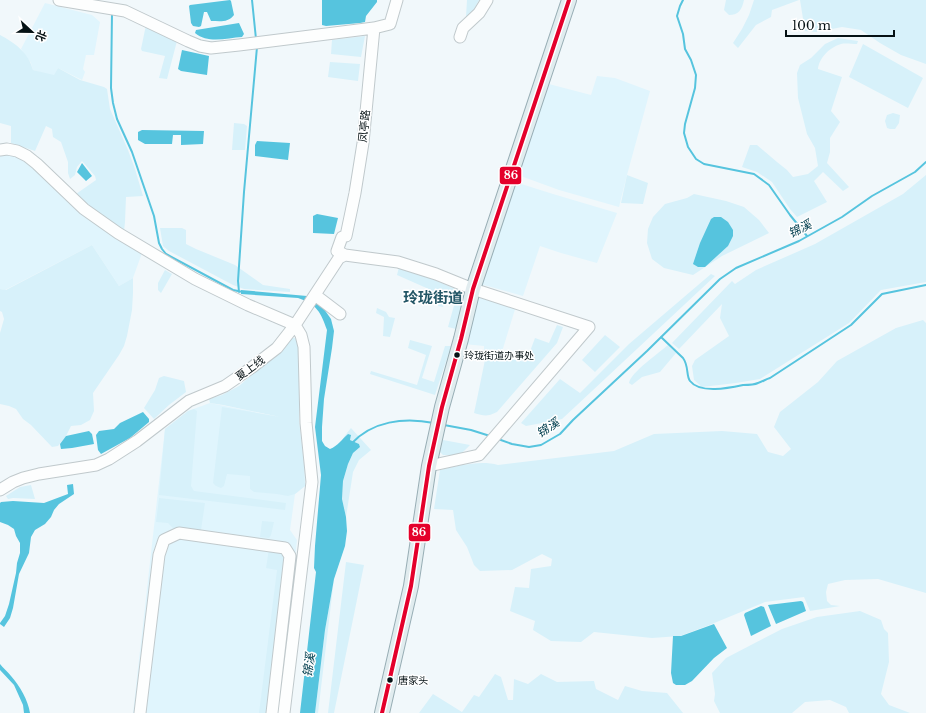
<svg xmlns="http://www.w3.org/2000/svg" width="926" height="713" viewBox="0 0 926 713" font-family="'Libre Baskerville','Noto Sans SC',serif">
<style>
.built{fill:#e0f5fd}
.green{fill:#d7f1fa}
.water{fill:#56c4de}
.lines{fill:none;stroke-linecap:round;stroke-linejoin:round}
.stream{stroke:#56c4de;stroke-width:2}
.minor-casing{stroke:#c0c9cc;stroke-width:13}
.major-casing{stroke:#98aeb5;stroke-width:16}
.minor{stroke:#fdfefe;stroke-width:11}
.major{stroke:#e1ecef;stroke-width:14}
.bus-1-casing{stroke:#fff;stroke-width:7}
.bus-1{stroke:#e4002b;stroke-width:4}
.bus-dot{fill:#051114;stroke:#fff;stroke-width:1.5}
.labels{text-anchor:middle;stroke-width:3;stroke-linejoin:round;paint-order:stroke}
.bus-label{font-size:10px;fill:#051114;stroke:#fff;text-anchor:start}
.street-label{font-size:11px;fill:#051114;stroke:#fff}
.water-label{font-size:12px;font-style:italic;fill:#084353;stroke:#fff}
.district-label{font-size:15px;font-weight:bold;fill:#235666;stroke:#fff}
.line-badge{stroke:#fff;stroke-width:1.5}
.badge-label{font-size:11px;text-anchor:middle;font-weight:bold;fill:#fff}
</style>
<rect width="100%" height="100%" fill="#f1f8fb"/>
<path class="built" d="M45 3 92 15 100 22 94 55H86L83 69 85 72 82 80 58 68 54 76 33 70 31 63 21 49Z
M597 76 615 78 650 91 627 175 619 207 559 190 518 175 545 83 591 95Z
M0 154H16L26 160 142 253 133 278 119 286 92 245 5 290 0 289Z
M515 182 553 194 617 213 597 263 561 253 540 246 523 296 480 284Z
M477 294 516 306 501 355 484 351V346L464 344Z
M210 403 299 421 304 465 305 486 295 494 290 530 297 540 278 713H133L165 429 188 411Z"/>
<path class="green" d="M467 0H479L472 13 466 17Z
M726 0H744C742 9 739 15 729 15L724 10Z
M754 0H799L772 10 771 17 756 25 738 48 733 43 742 29 749 15Z
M800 0H926V64L901 55 880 43 861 30 842 27 817 32 805 31Z
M146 25 177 41 167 79 159 78 165 56 142 51 141 49Z
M0 35C15 43 29 53 33 70L54 75 58 68 80 80 104 87 107 89 110 109 128 150 135 169 143 196 126 197 125 222 124 231 86 204 76 194 96 180 95 176 82 161 77 167 75 175 70 179 68 173V162L61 142 53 137 52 129 46 126 35 151 11 143V126L0 123Z
M365 36 361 57 331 54 332 40Z
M838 38 858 41 857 44C852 44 845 43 841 44 830 47 819 58 818 69L842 77 831 111 840 122 830 138V152L827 163 849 187 843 191 823 172 814 181 827 202 797 217 790 209 772 182 757 172 742 167 750 145H757L777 162 787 170 793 177 808 174 818 166 815 148 807 134 798 98 797 73 800 65 811 58 825 44Z
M863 44 923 78 908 108 849 77Z
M330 62 360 64 358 81 328 77Z
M893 113 900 115 899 123 895 129H890L887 128 885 121 887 115Z
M234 123 244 124 247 126 245 150H232Z
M627 175 648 183 643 204 621 203Z
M926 175V282L881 290 849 323 760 379 736 383 702 387 694 380 692 366 695 360 729 336 720 318 722 304 679 349 672 343 732 281 735 284 756 270 815 244 903 194Z
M694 194 726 201 744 207 759 220 769 233 722 256 693 275 664 268 652 259 647 243 648 229 653 217 665 204 687 198Z
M160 228H182L186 230V244L196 249 235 265 263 285 290 289V292L244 289 233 285 169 251 163 246Z
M92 245 119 286 133 278V293L132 310 127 336 124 346 119 355 93 393 94 411 90 420 81 425 71 426 66 436 58 446 52 447 31 425 23 419 16 409 9 406 0 404V333L4 319 2 312 0 311V289L6 290Z
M399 267 430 278 462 292 465 297 456 329 448 327 455 302 445 299 443 307 438 306 440 294 397 275Z
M165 270 172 274 161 293 158 290V283Z
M711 274 715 276 576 406 562 419 553 421 526 426 521 423 560 379 580 393 629 344Z
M377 308 386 312 389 317 395 318 390 337 383 336 384 317 376 313Z
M923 320 926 323V593L878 579 845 580 828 584 826 592 827 601 831 605 840 606 810 611 804 597 765 602 707 626 680 636 652 638 594 632 581 642 551 641 533 630 535 621 510 611 515 587 529 588 531 569 551 566 552 559 542 554 512 570 480 571 474 565 467 547 456 530 453 510 434 509 440 470C458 466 480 460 498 465L614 451 654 434 722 431 757 434 768 452 783 456 791 449 774 427 780 412 818 382 837 361 896 328Z
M557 325 563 327 557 343 497 412C487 417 484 416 474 413L477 399 486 355 526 362 535 338 549 343Z
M605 335 620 347 595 372 582 360Z
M290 338H295L298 341 299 350V421L304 465 305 486 295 494 288 496 277 494 254 492 250 489V476L227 474 224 486 221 488 216 486 213 483 222 407 280 417 223 405 210 403 209 399 222 395 239 386 287 344Z
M410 340 432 346 422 378 434 382 445 346H451L435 395 370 374 371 371 417 385 426 355 408 348Z
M668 345 676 353 660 372 642 377 632 385 629 383C631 372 659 353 668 345Z
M164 376 184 381 186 392 169 405 154 419 144 408 155 390 159 378Z
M194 409 197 411 191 486 194 491 286 503 285 510 159 495 165 429 188 411Z
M351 428 371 450 359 460 353 472 346 517 342 499 343 481 348 464 353 453 360 447 359 444 350 440 351 436 348 434 343 438Z
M443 440 470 445C460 456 458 455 443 455L440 452Z
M31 485 35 499 13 498 8 499 6 496 20 487Z
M159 498 205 503 201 530H178L173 528 168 523 156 522Z
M262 521 274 522 271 535 269 538 260 537Z
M269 549 285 553V561L266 713H259L277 570 266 568Z
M346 562 364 565 334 713H328Z
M334 579 318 713H315L325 630Z
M860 611 881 620 884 629 888 633 889 662 881 694 889 705 910 713H849L846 707 830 700 805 702 792 713H720L714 701 715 694 712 673 726 658 782 629 817 617Z
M495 674 501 677 508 700H513L514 679 528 684 541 674 557 682 594 681 596 689 618 700 625 686 642 691 667 693 683 713H419L433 694 462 712 474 695 479 697Z"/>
<path class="water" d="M230 0 231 1 234 15C228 23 220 21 211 21L207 12H204L201 26 199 27 193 26 191 23 189 6 190 5Z
M322 0H377V2L366 16 365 22 360 23 326 26 322 25Z
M239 23 244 34 242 37C227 38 208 44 195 33L196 30Z
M182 50 209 56 207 75 181 71 178 69Z
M142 130 204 131 203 144 181 145V135H173L172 144H145L138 140V132Z
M257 141 290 143 288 160 255 156V145Z
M82 163 92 176 86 181 77 172Z
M317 214 338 218 334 234 313 233V216Z
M714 217H721L728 222 733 230V236L728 246 705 267H698L693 264 700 243 711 219Z
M241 290 307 296 319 302 331 319 334 331 332 348 324 399 322 427V441L325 446 330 449C338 446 342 439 348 434L351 435 350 440 359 444 360 447 353 453 348 464 343 481 342 499 346 517 347 531 345 546 334 579 325 630 315 713H300L316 572 314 568 315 546 321 475 315 427 327 330C321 313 317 304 298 298L241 294Z
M143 412 149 419V422L130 438 101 454 98 450 96 435 99 431 114 429 120 423Z
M89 431 92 434 94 444 72 448 61 449 60 444 66 436Z
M73 484 74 494 59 504 54 510 51 517 45 524 35 530 31 537 29 553 19 574 13 608 10 618 4 627 0 624V623L5 616 9 604 16 573 17 563 20 553V543L16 536 14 529 8 525 0 522V503L1 502 13 501 44 503 68 494 67 485Z
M801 601 803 602 806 611 776 624 768 605Z
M761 606 764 607 771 626 751 636 744 615 745 613Z
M714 624 727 648 714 658 692 681 685 685H676L673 683 671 673 673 636H681Z
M0 664C3 668 8 672 11 676 20 686 28 700 30 713H24L23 705 14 685 0 670Z"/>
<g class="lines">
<path class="stream" d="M252 0 256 39
M683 0 680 6 677 16 683 34 685 49 691 60 696 75 695 88 685 124 684 133 688 147 696 159 704 164 754 174 769 185 790 215 807 236
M112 13 111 88 113 103 117 119 132 152 154 216 159 243 162 249 166 254 233 290 243 292
M239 292 238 281 244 192 257 47
M661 337 683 358C689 366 686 376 690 381 700 394 729 388 743 385 748 385 754 385 758 383 762 382 766 379 770 378L851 325 882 294 926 285
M444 425 471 430 490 436
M498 439 512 444 529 447 541 445 560 434 573 420 647 351 720 279 736 268 799 241 842 217 872 196 915 172 926 162
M351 444C372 421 404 417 434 423"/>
<g class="minor-casing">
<path id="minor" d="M59 0 125 11 188 41 200 46 211 48 239 45 374 28 390 24 397 0
M460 37 463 28 479 13 487 0
M0 150 7 149 17 151 27 156 37 164 84 209 118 233 195 279 248 305 295 325 301 335 304 347 306 423 312 482 284 713
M345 255 337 251 342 237 346 236 355 193 363 143 374 28
M315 295 340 314
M0 490 13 482 23 478 39 474 96 465 109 459 137 441 189 401 225 386 251 368 277 348 295 325 339 258 345 255 398 262 436 274 473 289 589 327 479 455 429 466
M140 713 159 555 164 540 179 533 285 548 290 556 272 713"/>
</g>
<g class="major-casing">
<path id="major" d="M382 713 411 586 429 466 442 407 461 339 473 289 569 0"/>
</g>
<use href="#minor" class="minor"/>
<use href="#major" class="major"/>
<g class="bus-1-casing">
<path id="bus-1" d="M382 713 411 586 429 466 442 407 461 339 473 289 569 0"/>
</g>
<use href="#bus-1" class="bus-1"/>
</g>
<g class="bus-dot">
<circle cx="457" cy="355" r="3.5"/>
<circle cx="390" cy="680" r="3.5"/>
</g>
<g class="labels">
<g class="bus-label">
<text x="464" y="359">玲珑街道办事处</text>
<text x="398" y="684">唐家头</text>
</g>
<g class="street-label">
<text transform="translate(364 126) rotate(-84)" y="4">凤亭路</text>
<text transform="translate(250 368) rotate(-36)" y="4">夏上线</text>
</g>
<g class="water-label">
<text transform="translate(800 229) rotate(-27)" y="4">锦溪</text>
<text transform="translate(548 428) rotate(-33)" y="4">锦溪</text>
<text transform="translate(309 665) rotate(-82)" y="4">锦溪</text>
</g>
<g class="district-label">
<text x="433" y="303">玲珑街道</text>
</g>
</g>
<g class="line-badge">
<rect x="499" y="166" width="23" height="19" rx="4" fill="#e4002b"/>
<rect x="408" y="523" width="23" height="19" rx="4" fill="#e4002b"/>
</g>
<g class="badge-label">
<text x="511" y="179">86</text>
<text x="419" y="536">86</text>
</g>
<g transform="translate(32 32) rotate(112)" stroke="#ffffff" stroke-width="3" paint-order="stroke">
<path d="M0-3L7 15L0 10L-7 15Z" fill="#051114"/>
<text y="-6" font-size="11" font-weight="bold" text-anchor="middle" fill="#051114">北</text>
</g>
<path d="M786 30v6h108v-6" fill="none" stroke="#051114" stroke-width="2"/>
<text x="792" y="30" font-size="12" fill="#051114" stroke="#ffffff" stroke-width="3" paint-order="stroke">100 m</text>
</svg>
